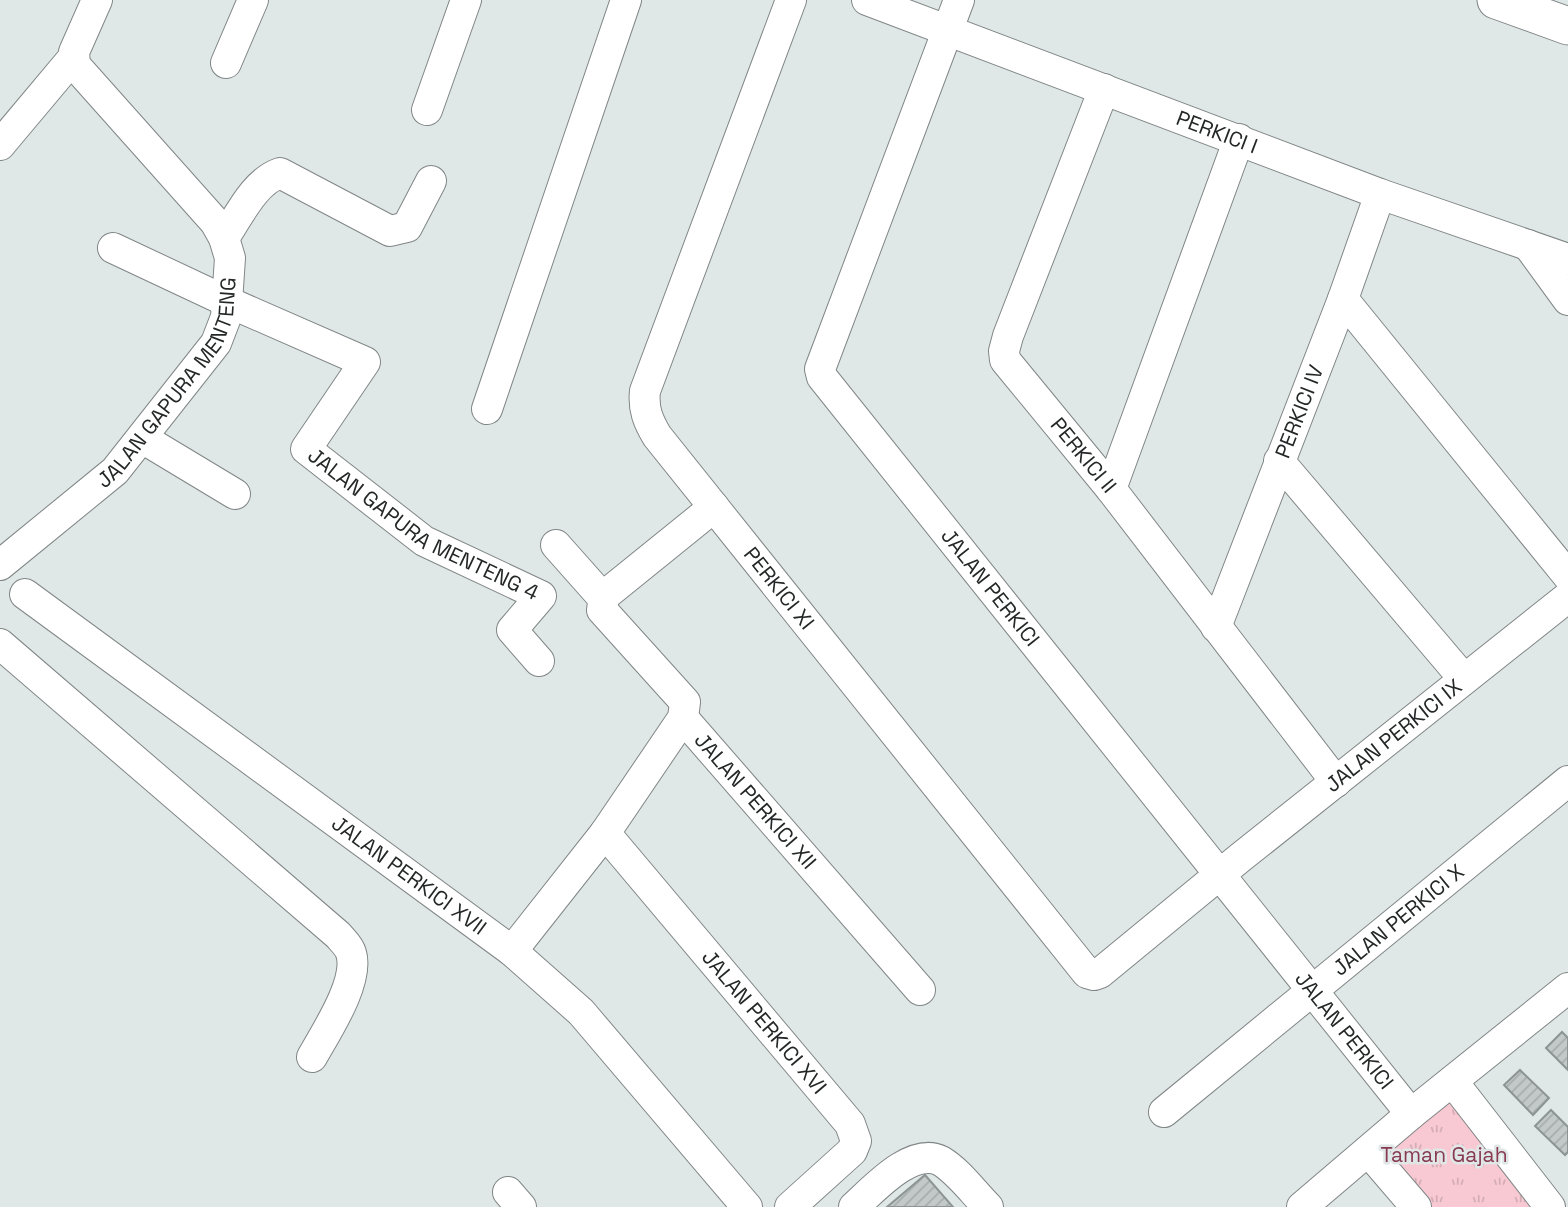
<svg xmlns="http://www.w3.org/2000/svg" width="1568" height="1207" viewBox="0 0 1568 1207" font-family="'Space Grotesk',sans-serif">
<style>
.park{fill:url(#park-tufts)}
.building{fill:url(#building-hatch);stroke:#8d9494;stroke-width:2}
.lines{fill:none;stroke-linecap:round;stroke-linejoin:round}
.minor-casing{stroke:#808686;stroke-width:32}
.major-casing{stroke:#808686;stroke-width:39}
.minor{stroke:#fff;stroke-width:30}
.major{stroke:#fff;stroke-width:37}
.labels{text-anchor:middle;stroke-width:5;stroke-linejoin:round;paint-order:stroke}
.street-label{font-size:21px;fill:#242727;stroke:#e0e7e7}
.park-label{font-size:21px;fill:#883a51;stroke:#e0e7e7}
</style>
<defs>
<pattern id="park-tufts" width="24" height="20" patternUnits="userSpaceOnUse" patternTransform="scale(1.75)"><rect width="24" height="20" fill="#f8c9d3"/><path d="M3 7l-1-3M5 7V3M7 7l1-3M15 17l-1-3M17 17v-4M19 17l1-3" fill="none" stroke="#d4adb5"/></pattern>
<pattern id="building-hatch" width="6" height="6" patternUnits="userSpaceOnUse" patternTransform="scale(1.75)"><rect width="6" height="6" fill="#c3c9c9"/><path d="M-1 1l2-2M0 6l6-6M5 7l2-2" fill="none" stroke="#a7adad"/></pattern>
</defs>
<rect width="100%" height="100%" fill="#e0e7e7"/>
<path class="park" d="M1453 1082 1550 1207H1416L1368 1151Z"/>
<path class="building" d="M1562 1032 1568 1038V1070L1546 1048Z
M1520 1070 1549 1098 1533 1115 1504 1085Z
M1551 1110 1568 1127V1152L1565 1155 1535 1126Z
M925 1175 953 1207H887Z"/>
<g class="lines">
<g class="minor-casing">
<g id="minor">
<path id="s1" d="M791 0 645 391C643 409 648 421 657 436L1087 973 1094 975 1100 973 1241 857 1568 597"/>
<path id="s2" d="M867 0 1380 194 1568 259"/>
<path id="s3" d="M959 0 820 369 822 377 1411 1114"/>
<path d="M226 63 253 0"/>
<path id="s4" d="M1104 89 1008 336 1004 351 1005 360 1111 489 1336 782"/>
<path d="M427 110 466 0"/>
<path d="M0 145 73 58"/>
<path d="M224 238C239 216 254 182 280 173L390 231 407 227 431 181"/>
<path d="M1528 245 1568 300"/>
<path id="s5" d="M113 248 228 302 365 362 306 449 424 541 541 596 512 630 539 661"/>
<path d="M1343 299 1568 576"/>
<path d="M487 409 626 0"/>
<path d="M142 438 235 494"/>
<path d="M1279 461 1464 679"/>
<path d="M1111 489 1239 139"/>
<path d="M556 545 603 598"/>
<path id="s6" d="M0 565 115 471 216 343 226 317 230 258 224 238 215 222 75 65 74 52 97 0"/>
<path id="s7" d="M25 594 512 951 581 1012 747 1207"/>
<path id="s8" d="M1216 627 1343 299 1380 194"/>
<path d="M0 644 338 935C343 941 349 946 351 953 360 981 326 1032 312 1057"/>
<path id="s9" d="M683 718 920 990"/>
<path id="s10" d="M605 833 850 1124 856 1141 852 1151 790 1207"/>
<path d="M512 951 605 833 683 718 685 702 602 610 604 596 714 507"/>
<path d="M1453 1082 1550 1207"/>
<path id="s11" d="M1164 1112 1568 781"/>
<path d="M1368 1151 1416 1207"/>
<path d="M508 1192 521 1207"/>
<path d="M854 1207C873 1190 912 1146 941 1161 959 1172 973 1192 988 1207"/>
<path d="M1302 1207 1411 1114 1568 988"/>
</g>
</g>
<g class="major-casing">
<path id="major" d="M1496 0 1568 26"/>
</g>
<use href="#minor" class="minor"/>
<use href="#major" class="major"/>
</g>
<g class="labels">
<g class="street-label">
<text dy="7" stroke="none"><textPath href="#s2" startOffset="374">PERKICI I</textPath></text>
<text dy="7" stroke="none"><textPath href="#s6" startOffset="254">JALAN GAPURA MENTENG</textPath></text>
<text dy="7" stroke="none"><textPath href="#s8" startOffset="231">PERKICI IV</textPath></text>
<text dy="7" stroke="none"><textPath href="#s4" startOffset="413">PERKICI II</textPath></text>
<text dy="7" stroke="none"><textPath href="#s5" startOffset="522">JALAN GAPURA MENTENG 4</textPath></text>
<text dy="7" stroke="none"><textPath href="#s1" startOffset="660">PERKICI XI</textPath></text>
<text dy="7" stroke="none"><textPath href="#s3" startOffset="672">JALAN PERKICI</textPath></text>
<text dy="7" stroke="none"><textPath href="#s1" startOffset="1544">JALAN PERKICI IX</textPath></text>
<text dy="7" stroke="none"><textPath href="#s9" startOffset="110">JALAN PERKICI XII</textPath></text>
<text dy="7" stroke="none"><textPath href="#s7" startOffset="476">JALAN PERKICI XVII</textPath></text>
<text dy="7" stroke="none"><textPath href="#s11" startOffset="303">JALAN PERKICI X</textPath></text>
<text dy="7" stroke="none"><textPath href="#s10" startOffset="247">JALAN PERKICI XVI</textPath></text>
<text dy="7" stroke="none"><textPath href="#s3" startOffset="1239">JALAN PERKICI</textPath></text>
</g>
<g class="park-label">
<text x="1444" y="1162">Taman Gajah</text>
</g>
</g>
</svg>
